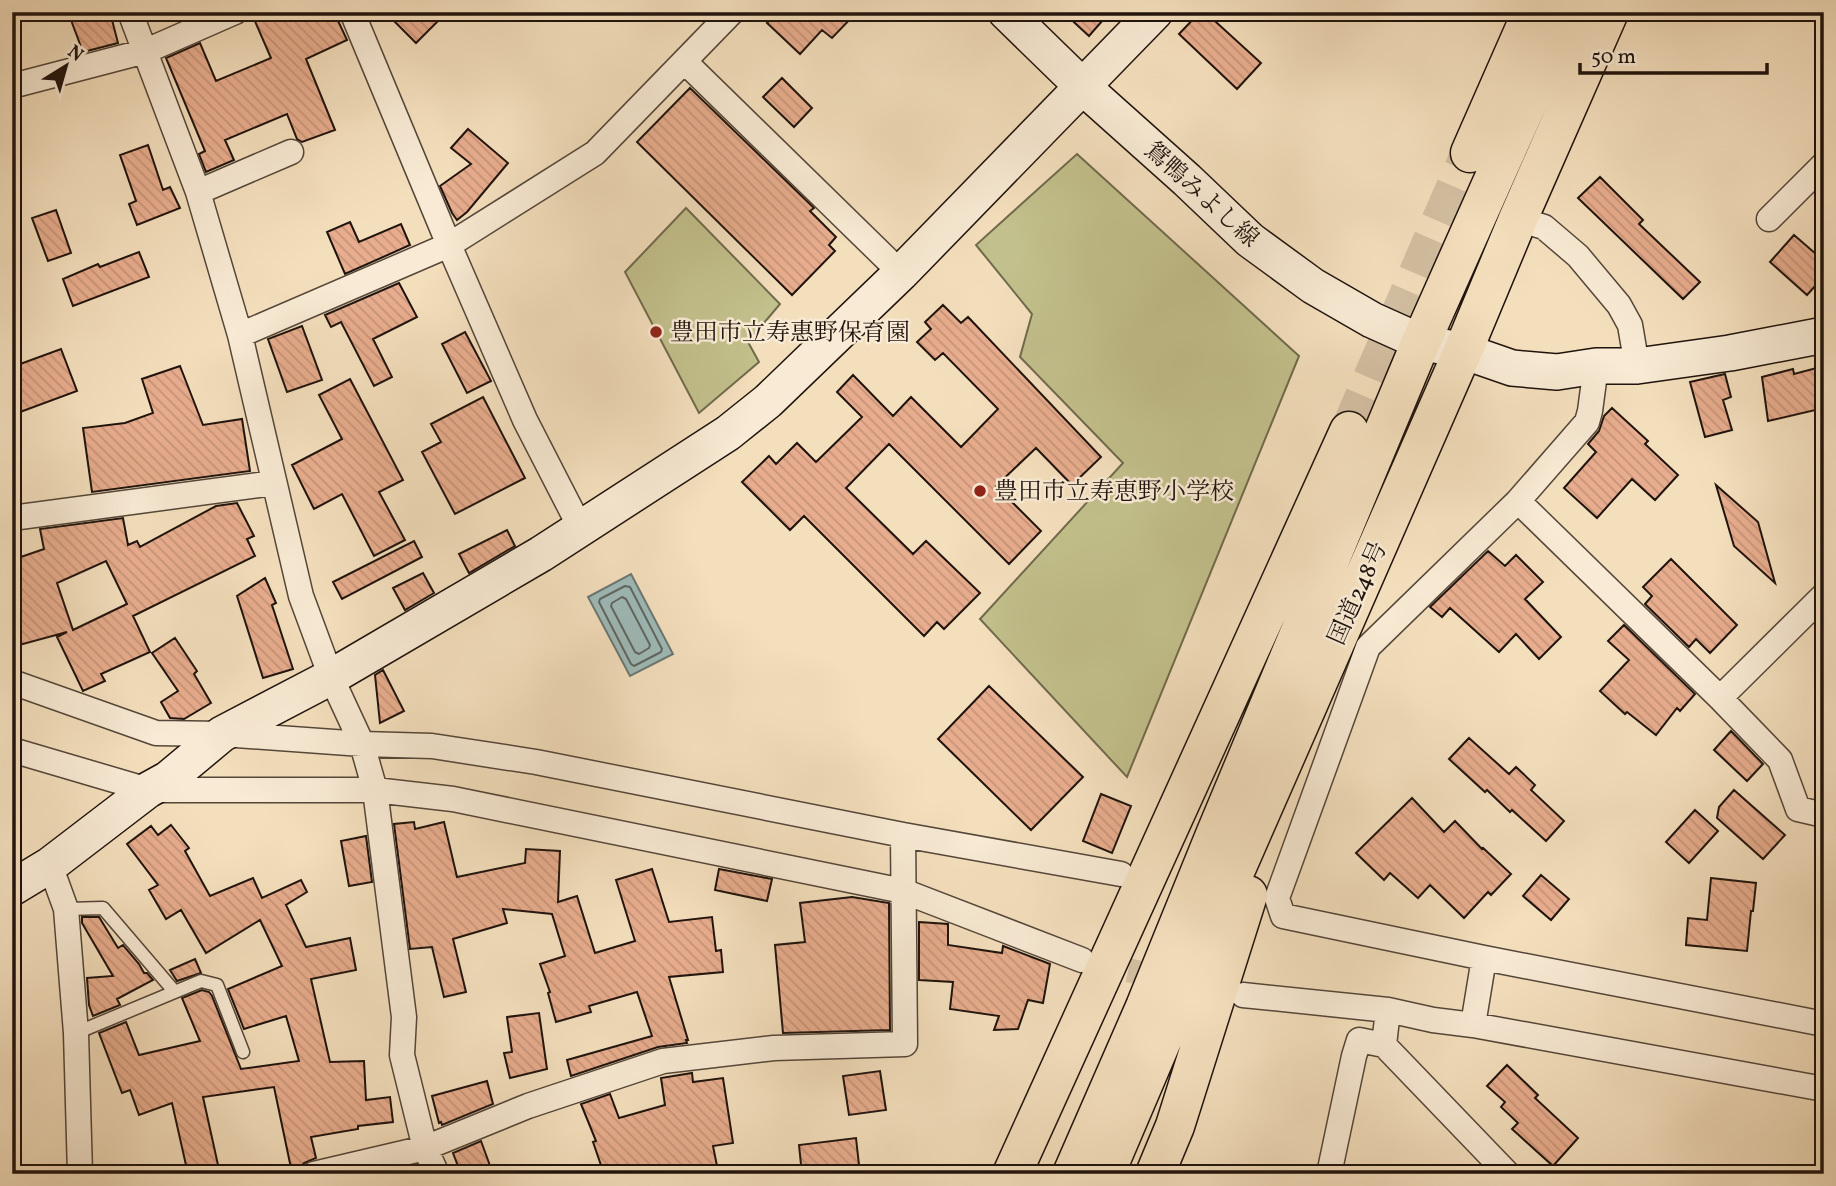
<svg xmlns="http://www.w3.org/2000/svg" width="1836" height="1186" viewBox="0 0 1836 1186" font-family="Vollkorn,'Noto Serif JP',serif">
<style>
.park{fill:#c2c08c;stroke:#706a4c;stroke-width:2}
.water{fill:#9ebbb9;stroke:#6b7874;stroke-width:2}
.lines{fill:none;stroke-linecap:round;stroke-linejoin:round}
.shore{stroke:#5e6763;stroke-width:2}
.building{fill:url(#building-back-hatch);stroke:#1f130d;stroke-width:2;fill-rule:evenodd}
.street-tunnel{stroke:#d4c0a3;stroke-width:24;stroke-dasharray:24 12;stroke-linecap:butt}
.highway-tunnel{stroke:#d4c0a3;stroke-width:38;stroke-dasharray:38 19;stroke-linecap:butt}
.lane-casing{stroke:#544639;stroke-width:15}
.street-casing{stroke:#544639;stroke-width:27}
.secondary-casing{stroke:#1f130d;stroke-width:38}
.highway-casing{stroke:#1f130d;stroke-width:41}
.lane{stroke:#f8ead4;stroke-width:12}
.street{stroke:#f8ead4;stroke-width:24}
.secondary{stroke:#f8ead4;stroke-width:35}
.highway{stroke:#f4dfbd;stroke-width:38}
.poi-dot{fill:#8f2418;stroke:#f8ead4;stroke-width:2.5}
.labels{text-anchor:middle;stroke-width:5;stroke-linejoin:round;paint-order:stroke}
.street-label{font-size:24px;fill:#1f130d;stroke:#f8ead4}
.poi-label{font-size:24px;fill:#1f130d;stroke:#f8ead4;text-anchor:start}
</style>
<defs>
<pattern id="building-back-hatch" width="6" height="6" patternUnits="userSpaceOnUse" patternTransform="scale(1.75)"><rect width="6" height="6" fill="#e8ad8e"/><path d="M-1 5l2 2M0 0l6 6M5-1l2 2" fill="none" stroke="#c79479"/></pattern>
</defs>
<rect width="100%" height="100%" fill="#f4dfbd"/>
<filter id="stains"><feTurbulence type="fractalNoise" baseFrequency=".00286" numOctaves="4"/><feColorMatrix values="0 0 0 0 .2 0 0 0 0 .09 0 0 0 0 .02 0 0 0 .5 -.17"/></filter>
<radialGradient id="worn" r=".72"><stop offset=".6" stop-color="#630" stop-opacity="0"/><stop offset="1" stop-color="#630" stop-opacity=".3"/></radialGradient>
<path class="park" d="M1077 154 1299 356 1127 777 980 619 1123 463 1020 357 1032 314 976 245Z
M686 208 780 304 748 342 759 362 699 413 625 272Z"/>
<path class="water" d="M631 574 673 654 630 676 588 597Z"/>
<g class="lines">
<path class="shore" d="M625 586 630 587 662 649 661 652 634 666 631 664 599 602 600 599Z
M622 597 626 599 650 645 649 648 639 654 635 652 611 606 612 603Z"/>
</g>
<path class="building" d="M68 12H110L118 43 83 52Z
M251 12H334L347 40 306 59 335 130 302 142 297 139 287 114 225 140 234 160 206 172 199 154 205 151 166 58 200 43 216 81 271 58Z
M385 12H426L437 22 416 43Z
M777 12H857L832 38 822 30 800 54 767 23Z
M1063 12H1110L1089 36Z
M1200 12H1205L1261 63 1237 89 1179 34Z
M782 78 812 108 794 127 763 97Z
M690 88 814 208 810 211 836 237 829 245 835 251 792 295 637 142Z
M468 129 508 163 467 212 457 220 452 213 440 186 471 164 451 148Z
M148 145 163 190 170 187 180 208 137 225 129 204 136 201 120 155Z
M1600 177 1643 220 1639 224 1700 282 1683 299 1578 198Z
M56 210 71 253 48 261 32 218Z
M350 222 359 242 401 224 410 245 345 274 327 232Z
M1794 235 1824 261V276L1807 295 1770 262Z
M139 252 149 277 73 306 63 279 98 264 100 267Z
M399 283 417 317 373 339 392 377 374 386 341 322 331 327 325 315Z
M943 305 961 323 968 317 1101 457 1072 485 1036 448 996 486 1041 531 1009 564 889 444 846 488 913 554 926 541 980 593 944 629 937 622 924 636 804 516 790 530 742 482 769 456 776 464 797 443 816 462 862 417 837 392 853 375 893 416 911 397 961 447 998 409 943 353 935 360 917 342 931 329 925 322Z
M302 326 322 380 287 392 268 339Z
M465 332 491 381 467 393 442 344Z
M61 349 77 391 12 415V367Z
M180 366 203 425 242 419 250 471 92 492 83 428 125 423 153 413 142 379Z
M1824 366V408L1768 421 1762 377 1793 369 1794 374Z
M1725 374 1731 397 1723 400 1732 430 1705 437 1690 382Z
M350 379 403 480 379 492 405 540 374 556 342 494 314 509 292 465 342 439 319 395Z
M483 397 525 478 455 514 422 452 441 442 431 424Z
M1612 408 1648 441 1645 444 1678 475 1655 500 1632 479 1597 518 1564 488 1596 452 1588 444 1599 431 1604 416Z
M1716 485 1758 522 1775 583 1734 546Z
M237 503 254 536 247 539 255 556 133 616 150 652 101 674 105 681 83 691 57 637 67 632 12 647V560L44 549 40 529 123 518 128 545 137 541 140 547 216 506ZM106 561 127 604 73 630 57 583Z
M507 530 515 546 469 573 459 554Z
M414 541 422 557 342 599 333 582Z
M1488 551 1505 566 1516 555 1543 582 1525 599 1561 637 1539 659 1516 634 1499 652 1450 608 1442 617 1430 607Z
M1671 559 1737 625 1710 653 1696 639 1689 647 1645 604 1652 596 1643 587Z
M423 573 434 593 405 610 393 588Z
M265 578 276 603 272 605 293 669 263 678 237 596Z
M1624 625 1695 694 1680 711 1677 708 1656 735 1627 712 1625 714 1600 691 1629 660 1608 641Z
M175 638 197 671 194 674 211 703 184 719 170 718 161 702 178 691 152 653Z
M383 670 404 711 380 723 375 675Z
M989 686 1083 777 1031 830 938 739Z
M1731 731 1763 764 1747 781 1714 750Z
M1469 738 1509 774 1516 767 1535 785 1531 790 1564 821 1546 841 1512 810 1510 812 1487 790 1485 792 1449 759Z
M1734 790 1785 835 1763 859 1717 818 1719 807Z
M1101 794 1131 806 1112 853 1083 841Z
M1412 798 1444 832 1455 821 1482 849 1483 848 1511 874 1491 895 1488 892 1464 918 1430 885 1418 898 1390 873 1384 880 1356 853Z
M1695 810 1718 831 1689 863 1666 842Z
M414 822 415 829 444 822 457 877 525 863 526 849 560 851 558 902 577 896 595 953 635 941 616 880 652 869 669 922 712 917 716 951 721 950 723 972 669 977 688 1040H686L687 1043 658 1047 571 1076 567 1060 652 1036 637 992 589 1006 591 1012 556 1022 548 993 550 992 540 964 565 956 552 914 503 909 507 923 453 939 466 992 444 997 432 947 410 949 394 824Z
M171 825 189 848 185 851 210 896 253 878 262 898 301 880 307 892 286 905 306 947 350 938 356 970 311 979 330 1062 364 1061 366 1100 390 1097 393 1122 358 1126V1129L311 1137 316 1158 304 1163 302 1166 291 1168 274 1087 203 1097 220 1174H188L172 1103 139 1115 130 1090 122 1093 99 1033 126 1022 139 1055 200 1041 182 998 202 990 209 992 212 996 241 1069 299 1061 286 1016 244 1029 228 989 282 966 260 920 206 953 181 910 166 919 149 890 158 885 127 844 151 826 158 835Z
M366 836 372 882 349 886 341 841Z
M719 869 772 879 767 901 715 890Z
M1541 875 1569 899 1551 920 1523 896Z
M1711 878 1756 883 1753 911H1751L1747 951 1686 945 1688 918 1707 920Z
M852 897 889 903 890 1030 783 1033 775 945 805 942 800 903Z
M82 917H99L118 948 123 945 139 964 144 973H147L153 980 117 999 120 1005 93 1016 89 1005 87 978 113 976 82 923Z
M919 922 948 924V945L1002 953 1003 946 1050 964 1043 1003 1028 1000 1018 1029 994 1030 999 1016 950 1009 953 982 919 980Z
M195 959 201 973 177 981 170 970Z
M539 1013 547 1069 510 1078 504 1053 512 1052 507 1017Z
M1507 1065 1538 1095 1535 1098 1578 1138 1553 1166 1512 1129 1518 1123 1501 1107 1505 1102 1487 1086Z
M880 1071 886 1110 849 1115 843 1076Z
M692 1073 693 1082 723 1078 733 1143 713 1146 718 1171 703 1174H604L593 1142 596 1141 581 1104 610 1094 619 1118 665 1105 661 1078Z
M487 1081 493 1104 442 1125 441 1122 439 1123 432 1096Z
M856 1138 860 1174H802L799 1145Z
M481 1141 493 1174H461L453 1153Z"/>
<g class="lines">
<path class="street-tunnel" d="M1093 963 1170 979"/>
<path class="highway-tunnel" d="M1349 431 1470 153"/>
<g class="lane-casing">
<path id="lane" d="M66 909 103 908 174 991
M76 1033 201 981 217 985 243 1052"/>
</g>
<g class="street-casing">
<path id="street" d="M130 12 198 192 240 335 301 596 331 677 362 744 375 790 404 1017 402 1055 425 1148 437 1174
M352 12 449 245 525 420 581 529
M685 62 901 273
M12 86 146 51 235 12
M198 192 291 152
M1518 219 1544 227 1578 256 1619 305 1630 325 1637 366
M1769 219 1824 164
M240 335 449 245 595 153 732 12
M1596 366 1590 411 1587 422 1518 501 1720 698 1780 760 1798 809 1824 815
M1518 501 1368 647 1277 898 1283 916 1484 958 1824 1024
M12 518 274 483
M12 682 156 733 222 734 362 744 432 746 536 762 903 835 1121 874
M1720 698 1824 595
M12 750 148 790H375L453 799 903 891 1082 960
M50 865 66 909 76 1033 80 1174
M1243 995 1388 1010 1433 1020 1473 1025 1824 1089
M1388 1010 1384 1045 1508 1174
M1473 1025 1484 958
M314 1174 425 1148 528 1106 663 1061 774 1048 905 1044 903 835
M1329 1174 1354 1056 1359 1040 1384 1045"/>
</g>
<g class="secondary-casing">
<path id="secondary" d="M1006 12 1083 87 1187 180 1250 240 1313 286 1372 320 1421 342 1463 351 1512 368 1557 372 1596 366H1637L1730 353 1824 335
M12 888 50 865 148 790 168 779 222 734 331 677 541 554 728 433 768 401 901 273 1155 12"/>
</g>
<g class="highway-casing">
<path id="highway" d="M1470 153 1532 12
M1012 1174 1349 431
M1072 1174 1145 1007 1215 835 1421 342 1568 12
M1105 1174 1201 949 1463 351 1518 219 1609 12
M1155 1174 1175 1126 1248 895"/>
</g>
<use href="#lane" class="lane"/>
<use href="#street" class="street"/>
<use href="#secondary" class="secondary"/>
<use href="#highway" class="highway"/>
</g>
<g class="poi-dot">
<circle cx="656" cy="332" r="7"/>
<circle cx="980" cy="491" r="7"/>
</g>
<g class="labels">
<g class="street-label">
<text transform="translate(1202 194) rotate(42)" y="8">鴛鴨みよし線</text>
<text transform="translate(1357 593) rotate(-66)" y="8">国道248号</text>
</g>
<g class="poi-label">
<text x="670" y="340">豊田市立寿惠野保育園</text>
<text x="994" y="499">豊田市立寿恵野小学校</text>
</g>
</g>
<rect width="1836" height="1186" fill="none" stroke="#f4dfbd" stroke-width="42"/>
<rect x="14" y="14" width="1808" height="1158" fill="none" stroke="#1f130d" stroke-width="3.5"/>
<rect x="21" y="21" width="1794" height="1144" fill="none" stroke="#1f130d" stroke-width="2"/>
<g transform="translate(66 66) rotate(37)" stroke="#f8ead4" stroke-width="5" paint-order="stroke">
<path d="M0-5L12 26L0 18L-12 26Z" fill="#1f130d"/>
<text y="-10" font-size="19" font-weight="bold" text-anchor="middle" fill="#1f130d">N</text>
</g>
<path d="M1580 63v10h187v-10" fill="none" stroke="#1f130d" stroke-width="3.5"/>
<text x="1591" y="63" font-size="21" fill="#1f130d" stroke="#f8ead4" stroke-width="5" paint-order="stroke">50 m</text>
<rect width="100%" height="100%" filter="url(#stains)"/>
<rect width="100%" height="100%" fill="url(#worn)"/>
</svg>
